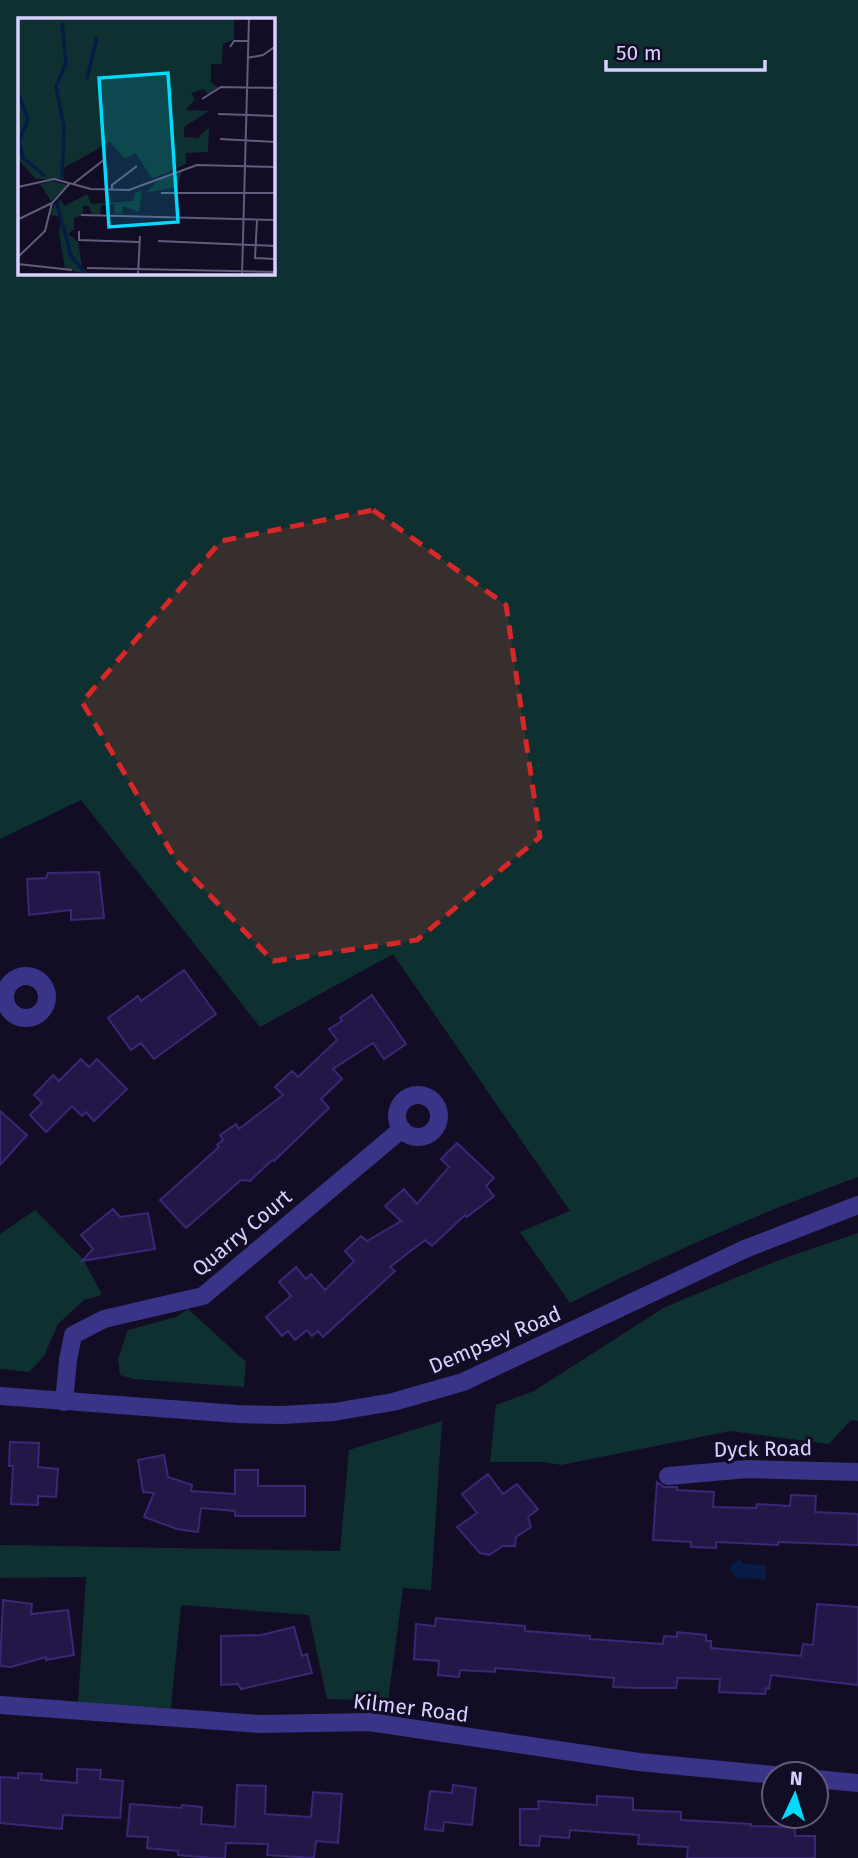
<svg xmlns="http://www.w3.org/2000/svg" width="858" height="1858" viewBox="0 0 858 1858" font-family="'Fira Sans',sans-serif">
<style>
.green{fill:#0f3030;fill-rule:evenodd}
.water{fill:#061b45}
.building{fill:#231748;stroke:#3a2776;stroke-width:2}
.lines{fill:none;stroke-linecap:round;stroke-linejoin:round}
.minor{stroke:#3a3488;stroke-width:18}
.tertiary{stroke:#3a3488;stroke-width:18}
.marked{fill:#d62828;fill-opacity:0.2;stroke:#d62828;stroke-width:5;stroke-dasharray:14 9;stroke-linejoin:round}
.labels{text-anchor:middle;stroke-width:6;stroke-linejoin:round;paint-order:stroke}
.street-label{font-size:21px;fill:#d8d1ff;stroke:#120d25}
.inset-river{fill:none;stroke:#061b45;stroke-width:3.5}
.inset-road{fill:none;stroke:#615b7c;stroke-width:2}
.view{fill:#00dafc;fill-opacity:0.15;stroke:#00dafc;stroke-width:3.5}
.inset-edge{fill:none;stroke:#d8d1ff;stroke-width:3.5}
</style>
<rect width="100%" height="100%" fill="#120d25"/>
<path class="green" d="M0 0H858V1177C759 1213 664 1255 570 1303L520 1232 570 1211 393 954 260 1027 81 800 0 839ZM273 19V273H19V19Z
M35 1210 83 1259 102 1295 84 1300 58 1324 44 1356 29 1372 0 1369V1234Z
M858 1233V1421L851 1420 829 1444 730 1431 561 1465 545 1462H490L496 1405 534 1391 665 1307 779 1260Z
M188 1309 246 1362 244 1387 134 1379 120 1375 118 1359 128 1330 176 1317Z
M442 1421 431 1590 403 1588 388 1701 327 1699 309 1615 181 1605 171 1708 78 1704 86 1577 0 1578V1545L340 1551 349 1450Z"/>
<path class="water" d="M739 1559 745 1564 766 1565V1580L737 1578 729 1568Z"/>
<path class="building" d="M99 872 104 918 71 920V910L29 915 27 879 46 878 48 873Z
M184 970 216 1014 154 1059 141 1043 131 1050 108 1018 138 996 141 1001Z
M372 995 406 1044 384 1059 373 1043 333 1069 342 1079 321 1099 329 1108 274 1161 272 1160 250 1181 241 1180 186 1228 160 1200 219 1147 217 1145 223 1140 220 1135 236 1124 239 1129 283 1095 275 1087 292 1071 298 1077 337 1040 329 1029 342 1021 340 1018Z
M81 1059 89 1067 97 1059 127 1089 94 1121 86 1112 82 1116 72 1106 46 1132 30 1115 42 1103 34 1095 53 1075 59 1081Z
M0 1111 27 1135 0 1165Z
M457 1143 494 1178 486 1186 494 1196 467 1217 465 1215 432 1246 425 1240 390 1267 395 1271 323 1337 318 1331 312 1336 307 1330 295 1340 288 1331 282 1336 266 1317 291 1296 279 1282 296 1267 306 1279 311 1274 325 1290 354 1261 345 1251 361 1236 367 1241 401 1221 385 1206 404 1189 417 1204 449 1167 441 1159Z
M113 1209 120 1217 148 1213 155 1249 82 1261 93 1249 81 1235Z
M10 1442 39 1443 38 1467 58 1469 56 1497 38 1496V1505L11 1504 13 1466H9Z
M164 1455 168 1477 192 1485 191 1491 235 1494V1470H258V1486H305V1516H235V1511L201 1508 198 1532 177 1529 144 1517 154 1493 143 1492 138 1460Z
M488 1474 503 1494 517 1484 538 1509 528 1517 531 1527 516 1537 515 1546H503L489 1555 480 1553 457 1527 477 1513 462 1494Z
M657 1482 664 1487H677V1490L714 1492 713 1507 756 1508 757 1504 790 1506 791 1495 816 1496 815 1512 858 1514V1545L778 1542V1545L716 1542V1548L691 1547V1542L653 1540Z
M3 1600 32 1604 31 1614 68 1610 74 1655 46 1660V1657L11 1667 0 1666Z
M817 1604 858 1607V1685L771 1675 769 1689 766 1688 765 1694 719 1692 720 1679 678 1678 676 1688H640L613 1687 614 1678 495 1668V1672L460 1670 459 1677 438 1675 439 1661 414 1659 416 1624 435 1626 436 1618 525 1626V1631L590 1636V1639L663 1644 664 1636 677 1637V1632L706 1635V1641H711V1648L801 1656 803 1644 813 1645Z
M294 1627 302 1656 307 1654 312 1673 241 1689 238 1684 221 1685V1636L261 1635Z
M77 1769 101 1770 100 1779 123 1781 120 1818 63 1815 62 1829 0 1823V1777L18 1778V1773L42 1774 41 1780 77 1783Z
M237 1785 266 1786 265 1814 311 1817 313 1792 342 1794 338 1843 316 1841 314 1858 267 1855 268 1844 226 1843 225 1858H213L178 1855V1851L147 1848 148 1837 127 1836 130 1804 181 1808 182 1805 202 1807 201 1824 235 1827Z
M453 1785 476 1788 472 1825 444 1822 443 1831 425 1829 430 1791 452 1793Z
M597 1796 633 1798V1810L681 1812V1820L751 1824V1826L795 1827V1836H815V1858H687L688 1847 638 1844 639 1835 570 1830 569 1838 540 1836 539 1846 520 1845V1809H539L538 1801 597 1805Z"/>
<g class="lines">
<path class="minor" d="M5 997a21 21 0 1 1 42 0a21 21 0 1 1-42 0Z
M397 1116a21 21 0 1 1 42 0a21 21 0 1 1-42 0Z
M64 1402 68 1360 73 1335 104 1319 203 1296 402 1129
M668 1476 747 1469 858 1472
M0 1705 260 1724 369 1722 639 1762 774 1775
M816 1779 858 1783"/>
<path class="tertiary" d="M0 1396 237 1414 282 1415 334 1412 393 1402 463 1382 745 1249 858 1205"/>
</g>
<path class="marked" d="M373 510 506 605 540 837 417 940 273 961 176 860 82 702 221 541Z"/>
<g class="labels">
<g class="street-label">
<text transform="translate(242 1233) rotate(-40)" y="7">Quarry Court</text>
<text transform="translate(495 1340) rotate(-23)" y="7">Dempsey Road</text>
<text transform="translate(763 1449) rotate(-1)" y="7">Dyck Road</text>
<text transform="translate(411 1708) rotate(7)" y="7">Kilmer Road</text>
</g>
</g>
<g transform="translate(18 18)">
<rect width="257" height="257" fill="#120d25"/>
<path d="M0 0H216V21L205 26 204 46H193V65L200 69 190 76 186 71 173 75 177 81 168 92 191 93 166 109V119L180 120 191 109 190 134 168 135V146L134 161 118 135 107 141 92 124 44 151 46 161H18L0 141ZM165 151 159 169 128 175 141 161ZM35 163 49 167 33 183 22 166ZM124 172 121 194 105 188 104 196H97L96 186 83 187 82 196 74 197 71 188H65V197L56 200V211L50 216 60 224 64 249 73 257 47 251 41 214 44 199 32 197 36 187 42 182 47 188 69 176 73 186 116 183 117 175Z" fill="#0f3030"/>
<path class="inset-river" d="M69 61 79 19M0 75 10 101 1 124 5 140 27 158M44 160 46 109 38 68 48 45 44 5M39 185 53 238 69 257"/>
<path class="inset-road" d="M212 29 216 23H230M229 40 245 37 258 28M184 81 203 69 258 70M200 96 258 98M202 121 258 124M55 166 87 141M0 169 36 161 73 171 111 172 179 147 258 149M94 172V167L119 148M143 175H256M63 197 258 202M1 201 34 185M239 202 237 240 258 241M61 213V222L121 224M140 223 258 228M0 239 27 213 34 185 52 165M0 246 54 252M69 250 258 254M120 257 122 218M224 257 231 0"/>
<path class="view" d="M150 55 160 204 91 209 81 60Z"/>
<rect width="257" height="257" class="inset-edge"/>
</g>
<g transform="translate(795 1795) rotate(4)"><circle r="33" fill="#120d25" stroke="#615b7c" stroke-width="2"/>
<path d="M0-5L12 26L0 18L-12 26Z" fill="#00dafc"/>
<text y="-10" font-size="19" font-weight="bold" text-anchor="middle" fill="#d8d1ff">N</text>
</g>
<path d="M606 60v10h159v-10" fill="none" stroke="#d8d1ff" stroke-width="3.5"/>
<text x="616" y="60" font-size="21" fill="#d8d1ff" stroke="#120d25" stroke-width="5" paint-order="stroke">50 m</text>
</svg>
